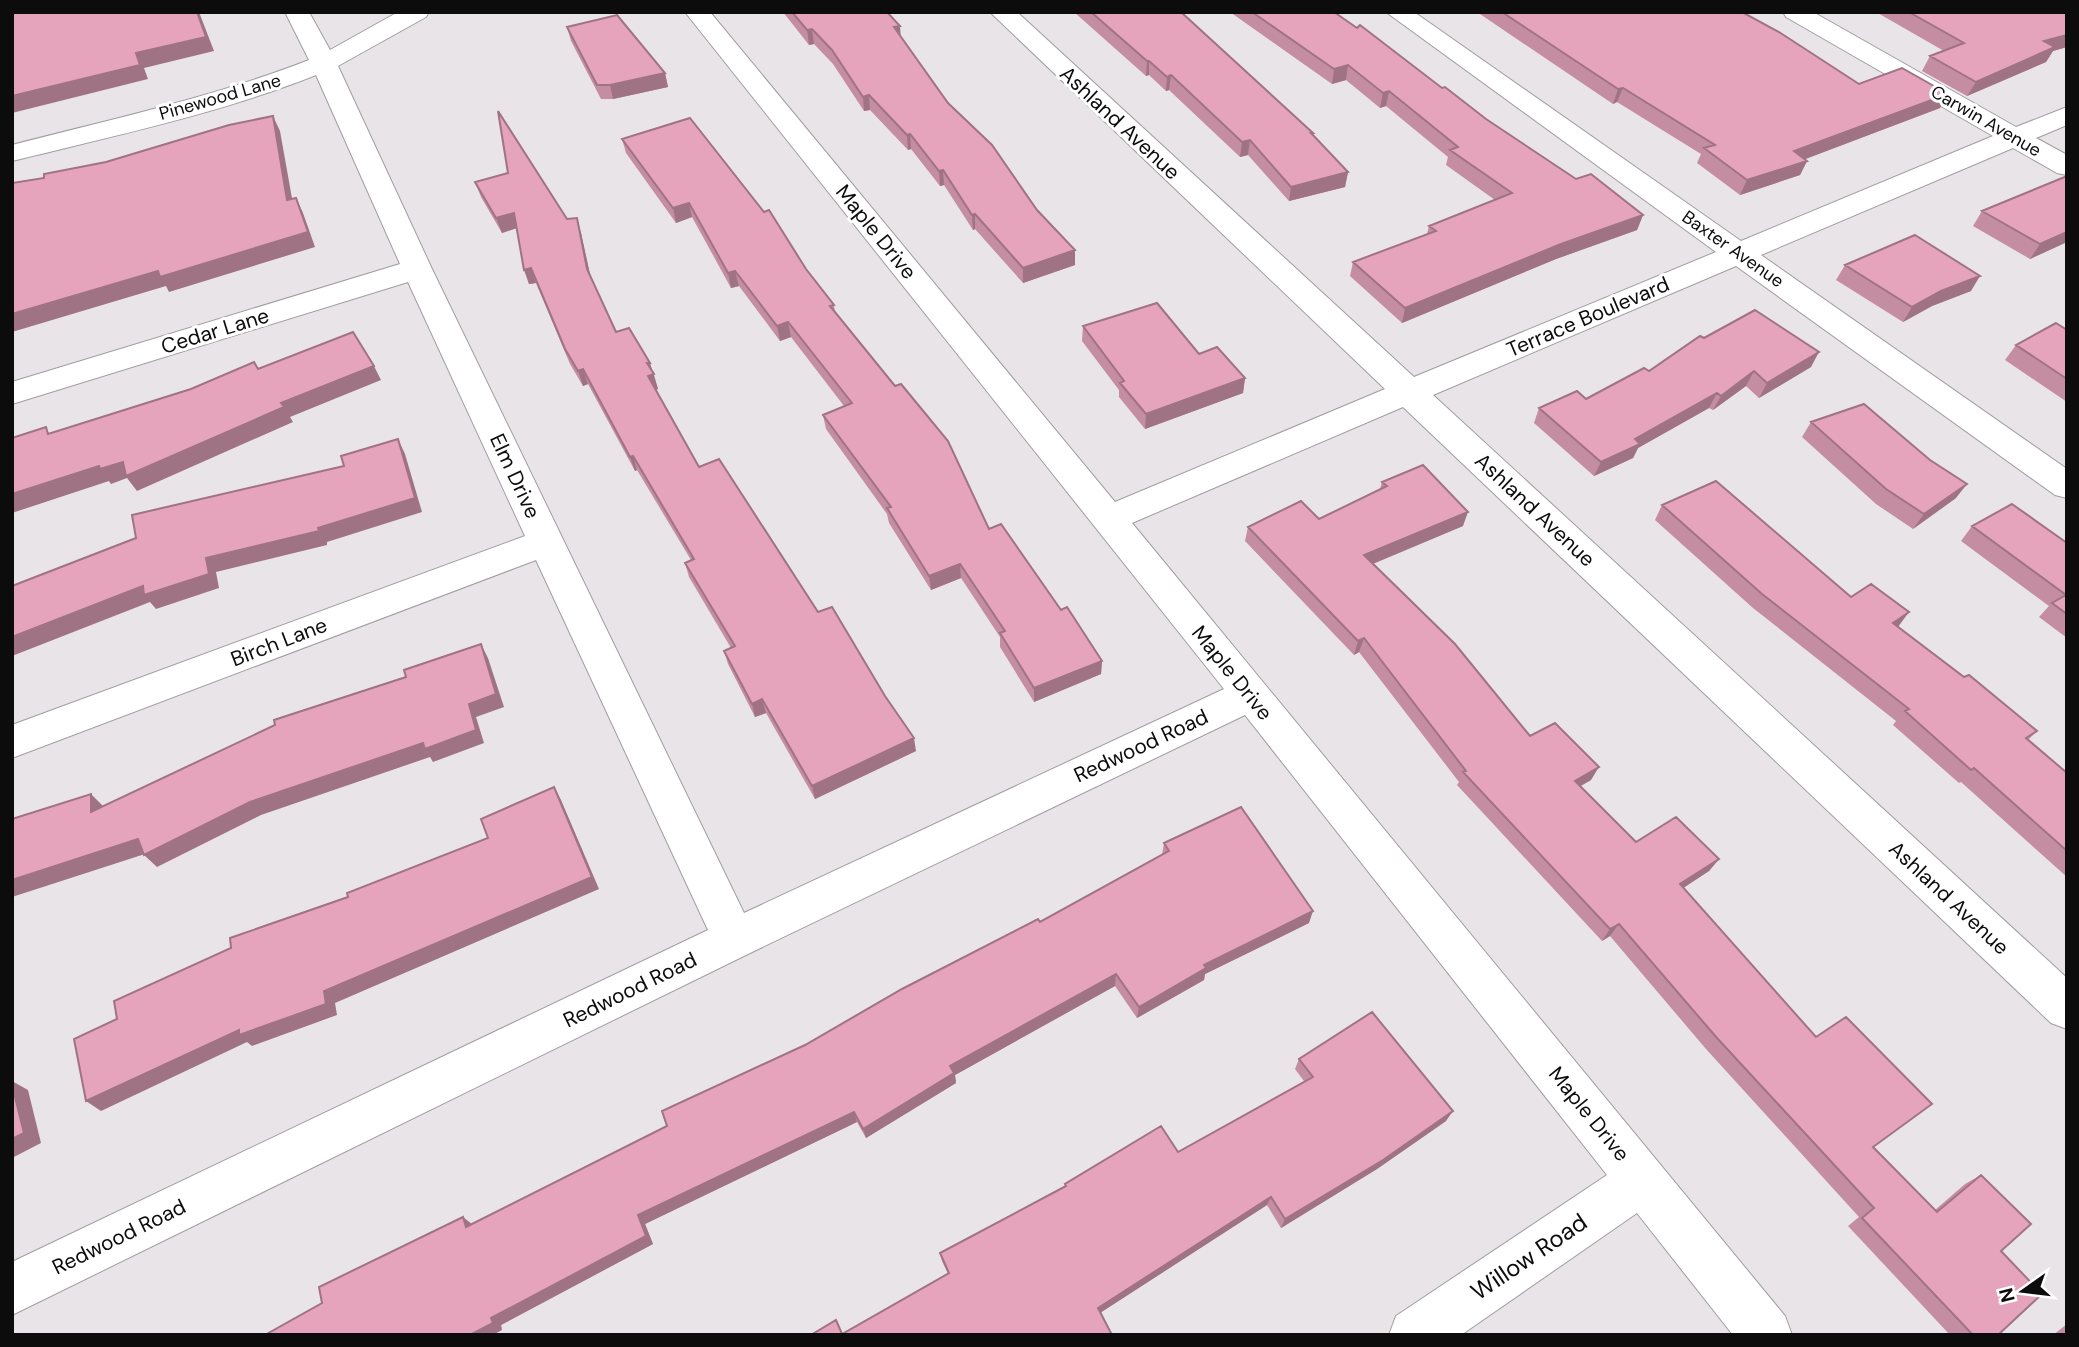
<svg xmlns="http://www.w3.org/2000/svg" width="2079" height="1347" viewBox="0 0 2079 1347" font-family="'DM Sans',sans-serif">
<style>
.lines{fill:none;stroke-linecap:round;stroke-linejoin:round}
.minor-casing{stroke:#a19ca0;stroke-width:2}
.minor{fill:#fff;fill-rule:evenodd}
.wall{fill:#c58da2}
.shaded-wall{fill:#a07384}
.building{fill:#e5a4bc;stroke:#a07384;stroke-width:2}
.labels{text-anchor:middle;stroke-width:6;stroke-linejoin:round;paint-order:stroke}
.far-street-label{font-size:18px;fill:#0d0c0d;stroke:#fff}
.street-label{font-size:21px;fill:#0d0c0d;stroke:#fff}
.near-street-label{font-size:24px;fill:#0d0c0d;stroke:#fff}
</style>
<rect width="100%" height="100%" fill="#e9e4e8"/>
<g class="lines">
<g class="minor-casing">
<path id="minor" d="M285 12H309L330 50 398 12H429L426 17 338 66 432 269 744 913 1224 689 685 12H710L1115 502 1385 389 990 12H1017L1414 377 1716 252 1386 12H1414L1741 241 1993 136 1786 17 1783 12H1813L2016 127 2067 107V125L2036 138 2067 155V175L2057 173 2013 148 1761 255 2067 469V498L2055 495 1736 266 1433 395 2067 978V1029L2051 1023 1403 407 1132 523 1785 1316 1792 1335H1733L1637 1213 1461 1335H1389L1396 1316 1607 1175 1245 715 750 953 12 1315V1262L708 930 536 560 12 758V725L525 536 408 282 12 404V382L400 264 316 75C221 113 113 136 12 161V145C112 119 214 97 309 60Z"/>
</g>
<use href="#minor" class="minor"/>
</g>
<path class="wall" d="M783 12H887L901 37 948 103 1075 265 1023 283 975 229 973 230 944 185 940 186 911 149 908 150 870 110 864 111 833 64 814 44 809 45Z
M1074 12H1181L1313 135 1348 172 1345 187 1289 201 1248 155 1240 157 1169 90 1166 91 1149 75 1146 76Z
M1230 12H1334L1486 119 1576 179 1643 215 1637 230 1556 259 1402 323 1350 276 1353 262 1427 234 1429 226 1495 200 1446 165 1448 157 1386 106 1380 108 1346 80 1332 84Z
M1477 12H1742L1859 84 1948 94 1940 108 1805 159 1807 161 1800 175 1740 195 1697 163 1701 154 1617 102 1613 104Z
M1876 12H2067V47L2053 51 2046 62 1967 96 1922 71 1930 56 1944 51Z
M567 27 665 73 668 87 613 99H601L571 41Z
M622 139 806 269 834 305 835 313 989 529 1061 610 1102 661 1101 674 1034 702 1000 647V637L961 578 931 590 889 523 887 514 826 429 823 415 844 406 791 337 780 341 739 286 731 288 692 217 676 223 626 153Z
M475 182 567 219 581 233 590 275 616 332 653 371 658 389 655 390 699 467 818 612 916 751 815 799 766 713 755 717 728 664 724 651 731 648 689 577 685 563 691 560 637 470 635 471 588 384 583 386 570 364 536 283 529 284 517 228 502 233 481 197Z
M1982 211 2067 242 2030 259 1973 226Z
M1845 265 1971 291 1932 306 1903 322 1836 280Z
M1083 326 1199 354 1245 378 1243 393 1145 429 1119 397V390L1082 341Z
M2067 330V402L2005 360 2016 345Z
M1704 338 1811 367 1759 398 1746 386 1713 410 1709 408 1638 448 1633 458 1594 476 1534 423 1539 408 1586 399 1649 371Z
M1811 422 1956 498 1913 529 1876 504 1802 437Z
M1382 482 1463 526 1373 564 1530 736 1591 780 1580 786 1636 842 1719 859 1709 871 1683 888 1873 1147 1935 1210 1965 1184 1981 1175 2001 1251 1998 1335H1950L1848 1226 1859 1217 1706 1049 1610 936 1602 941 1457 785 1459 782 1359 652 1354 655 1245 541 1248 527 1319 519 1380 489Z
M1662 505 1851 597 1897 627 2037 731 2028 740 2067 773V877L1961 782 1959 783 1893 725 1896 721 1753 608 1655 520Z
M1972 526 2067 543V638L2039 617 2049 606 1961 541Z
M1164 843 1309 923 1205 974 1204 980 1137 1018 1115 986 955 1075 956 1083 866 1138 857 1122 645 1224 653 1244 501 1325 502 1330 472 1224 667 1126 805 1045 1040 922 1162 855Z
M1299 1059 1446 1121 1377 1169 1281 1228 1267 1205 1101 1312 1112 1335H811L836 1320 843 1334 948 1274 942 1261 940 1253 1065 1187V1184L1178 1152 1304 1081 1295 1069Z
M2067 1324V1335H2053Z"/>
<path class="shaded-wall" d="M197 12H199L214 51 144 68 148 79 12 113V96L136 53Z
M900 26 901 40 894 27Z
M812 29 814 44 809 45 807 30Z
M2067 35V47L2053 51 2046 62 1967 96 1976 82 2044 41Z
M1147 61H1149V75L1146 76Z
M1348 65 1346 80 1332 84 1334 69Z
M665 73 668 87 613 99 610 85Z
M1171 75 1169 90 1166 91 1167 77Z
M1623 88 1617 102 1613 104 1618 89Z
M1389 91 1386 106 1380 108 1383 93Z
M1948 94 1940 108 1787 166 1794 151Z
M869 95 870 110 864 111 863 97Z
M273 116 280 131 295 215 287 200Z
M910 134 911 149 908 150 907 135Z
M1250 140 1248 155 1240 157 1242 142Z
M1807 161 1800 175 1740 195 1747 180Z
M943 170 944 185 940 186 939 171Z
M1348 172 1345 187 1289 201 1291 187Z
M296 198 303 213 315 247 169 292 166 286 12 332V314Z
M689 203 692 217 676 223 673 208Z
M514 213 520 227 502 233 496 218Z
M975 214V229L973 230 972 215Z
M1643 215 1637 230 1556 259 1402 323 1405 308 1561 244Z
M577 218 581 233 592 283 587 269Z
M2067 232V242L2030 259 2040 244Z
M1075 250V265L1023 283V268Z
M531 268 536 283 529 284 524 270Z
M735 271 739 286 731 288 728 273Z
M1980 276 1971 291 1932 306 1903 322 1912 307 1941 291Z
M788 322 791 337 780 341 777 326Z
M1819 352 1811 367 1759 398 1767 383Z
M647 363H650L658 389 652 391 648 376Z
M374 366 381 380 290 417 293 422 137 491 127 478 111 484 109 481 12 513V494L99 466 281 403Z
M583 369 588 384 583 386 578 371Z
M1754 371 1746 386 1713 410 1721 396Z
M1245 378 1243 393 1145 429 1146 414Z
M1717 393 1709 408 1638 448 1633 458 1594 476 1601 462 1635 439Z
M398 439 405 454 422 512 327 542V545L216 572 219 588 156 609 150 602 12 656V637L143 586 206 558 318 528Z
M633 456 637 470 635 471 630 457Z
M1967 484 1956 498 1913 529 1924 514Z
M1468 512 1463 526 1360 569 1364 555Z
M960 564 961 578 931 590 929 576Z
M1909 612 1898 627 1893 623Z
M1364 638 1359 652 1354 655 1358 641Z
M481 644 488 658 504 707 476 717 484 743 433 762 430 757 261 815 157 867 144 855 148 853 12 897V880L250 802 469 704Z
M1102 661 1101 674 1034 702V688Z
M762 699 766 713 755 717 752 704Z
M914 738 916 751 815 799 812 786Z
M1599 767 1591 780 1567 794 1575 781Z
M554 787 561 800 599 889 335 1003 337 1015 252 1046 247 1042 101 1111 86 1101 324 991Z
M91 794 104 807 91 812Z
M1719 859 1709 871 1671 896 1680 884Z
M1313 911 1309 923 1205 974 1204 980 1137 1018 1139 1007 1204 965Z
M1619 924 1610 936 1602 941 1610 929Z
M1116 974 1115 986 955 1075 956 1083 866 1138 863 1129 950 1066Z
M12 1081 28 1090 41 1143 12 1158Z
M1453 1111 1446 1121 1377 1169 1281 1228 1285 1219Z
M854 1112 857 1122 645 1224 653 1244 501 1325 502 1330 493 1335H470L491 1318 638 1215Z
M1271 1197 1267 1205 1097 1315 1098 1308Z
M463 1217 473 1225 466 1227Z"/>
<path class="building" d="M12 12H197L206 37 136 53 140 65 12 96Z
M792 12H887L900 26 894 27 948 103 992 145 1037 210 1075 250 1023 268 975 214 972 215 943 170 939 171 910 134 907 135 869 95 863 97 832 50 812 29 807 30Z
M1091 12H1181L1313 133H1311L1348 172 1291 187 1250 140 1242 142 1171 75 1167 77 1149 61H1147Z
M1252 12H1334L1357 28 1360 25 1442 88 1445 87 1486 119 1576 179 1591 174 1643 215 1561 244 1405 308 1353 262 1436 231 1429 226 1512 193 1450 150 1458 147 1389 91 1383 93 1348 65 1334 69Z
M1502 12H1742L1779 32 1859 84 1902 68 1948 94 1794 151 1807 161 1747 180 1704 148 1715 145 1623 88 1618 89Z
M1909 12H2067V35L2044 41 2055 47 1976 82 1930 56 1964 43Z
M617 15 665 73 610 85H597L567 27Z
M498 111 567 219 577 218 587 269 616 332 629 328 650 363H647L654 374 648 376 699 467 719 459 818 612 832 607 885 696 914 738 812 786 762 699 752 704 724 651 735 646 685 563 694 559 633 456 630 457 583 369 578 371 565 349 531 268 524 270 514 213 496 218 475 182 508 173Z
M273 116 287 200 296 198 308 232 160 277 158 271 12 314V183L44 178V174L106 162 229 125Z
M690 118 764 212 769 210 806 269 834 305 830 306 895 386 901 384 948 441 989 529 1001 524 1061 610 1067 607 1102 661 1034 688 1000 633 1005 631 960 564 929 576 887 508 891 507 823 415 852 403 788 322 777 326 735 271 728 273 689 203 673 208 622 139Z
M2067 176V232L2040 244 1982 211Z
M1915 235 1980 276 1941 291 1912 307 1845 265Z
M1157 303 1199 354 1217 347 1245 378 1146 414 1120 383 1124 381 1083 326Z
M1755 310 1819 352 1767 383 1754 371 1721 396 1717 393 1635 439 1640 444 1601 462 1539 408 1577 391 1586 399 1644 368 1649 371 1700 336 1704 338Z
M2056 323 2067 330V379L2016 345Z
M353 332 374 366 281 403 284 407 126 476 123 462 100 469 99 466 12 494V438L46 427 48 434 191 389 254 362 258 369Z
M1864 404 1930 460 1967 484 1924 514 1886 489 1811 422Z
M398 439 415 498 318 528 319 531 206 558 209 574 144 595 143 586 12 637V586L136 538 132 515 344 466 341 456Z
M1423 465 1468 512 1364 555 1455 644 1530 736 1555 723 1599 767 1575 781 1636 842 1676 817 1719 859 1680 884 1816 1037 1846 1017 1932 1104 1873 1147 1937 1212 1981 1175 2031 1224 2001 1251 2042 1294 1998 1335H1973L1862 1218 1874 1208 1717 1038 1619 924 1610 929 1463 772 1466 771 1364 638 1358 641 1248 527 1301 501 1319 519 1387 486 1382 482Z
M1716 481 1851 597 1871 584 1909 612 1893 623 1964 677 1969 675 2037 731 2026 738 2067 773V851L1974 768 1971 770 1905 711 1909 709 1762 594 1662 505Z
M2012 504 2067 543V614L2052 603 2066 595 1972 526Z
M481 644 496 694 469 704 476 730 425 749 423 743 250 802 144 855 138 839 12 880V819L91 794V812L275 725 274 720 406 677 404 670Z
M554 787 592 877 324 991 326 1004 239 1035V1030L86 1101 74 1039 117 1019 114 1001 231 948 230 938 348 897 347 893 488 838 481 819Z
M1241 807 1313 911 1204 965 1206 968 1139 1007 1116 974 950 1066 954 1073 863 1129 854 1112 638 1215 646 1236 491 1318 493 1323 470 1335H265L322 1303 319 1287 463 1217 466 1227 667 1126 662 1111 805 1045 902 989 1038 919 1040 922 1169 851 1164 843Z
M1372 1012 1453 1111 1383 1160 1285 1219 1271 1197 1098 1308 1112 1335H811L836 1320 842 1334 949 1273 940 1253 1066 1186 1065 1184 1161 1126 1178 1152 1313 1077 1299 1059Z
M12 1085 24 1133 12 1139Z"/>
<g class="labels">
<g class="far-street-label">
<text transform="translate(220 97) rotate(-16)" y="6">Pinewood Lane</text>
<text transform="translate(1986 121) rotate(30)" y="6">Carwin Avenue</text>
<text transform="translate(1733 249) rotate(35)" y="6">Baxter Avenue</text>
</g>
<g class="street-label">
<text transform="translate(1120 123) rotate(43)" y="7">Ashland Avenue</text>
<text transform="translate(876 232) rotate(51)" y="7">Maple Drive</text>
<text transform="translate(1588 317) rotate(-23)" y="7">Terrace Boulevard</text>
<text transform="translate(215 331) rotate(-17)" y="7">Cedar Lane</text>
<text transform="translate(515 476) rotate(65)" y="7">Elm Drive</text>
<text transform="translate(1535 510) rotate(43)" y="7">Ashland Avenue</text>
<text transform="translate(279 642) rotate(-21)" y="7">Birch Lane</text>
<text transform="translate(1232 673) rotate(51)" y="7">Maple Drive</text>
<text transform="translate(1141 746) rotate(-25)" y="7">Redwood Road</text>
<text transform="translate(1949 898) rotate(43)" y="7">Ashland Avenue</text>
<text transform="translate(630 990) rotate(-26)" y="7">Redwood Road</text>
<text transform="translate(1589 1114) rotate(51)" y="7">Maple Drive</text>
<text transform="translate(119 1237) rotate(-26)" y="7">Redwood Road</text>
</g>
<g class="near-street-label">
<text transform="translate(1529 1257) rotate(-34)" y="8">Willow Road</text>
</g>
</g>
<rect width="2079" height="1347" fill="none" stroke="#0d0c0d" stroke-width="28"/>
<g transform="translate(2023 1291) rotate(256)" stroke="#ffffff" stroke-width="5" paint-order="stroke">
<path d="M0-5L12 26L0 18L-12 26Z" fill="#0d0c0d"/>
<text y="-10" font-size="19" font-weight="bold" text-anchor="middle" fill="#0d0c0d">N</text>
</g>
</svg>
